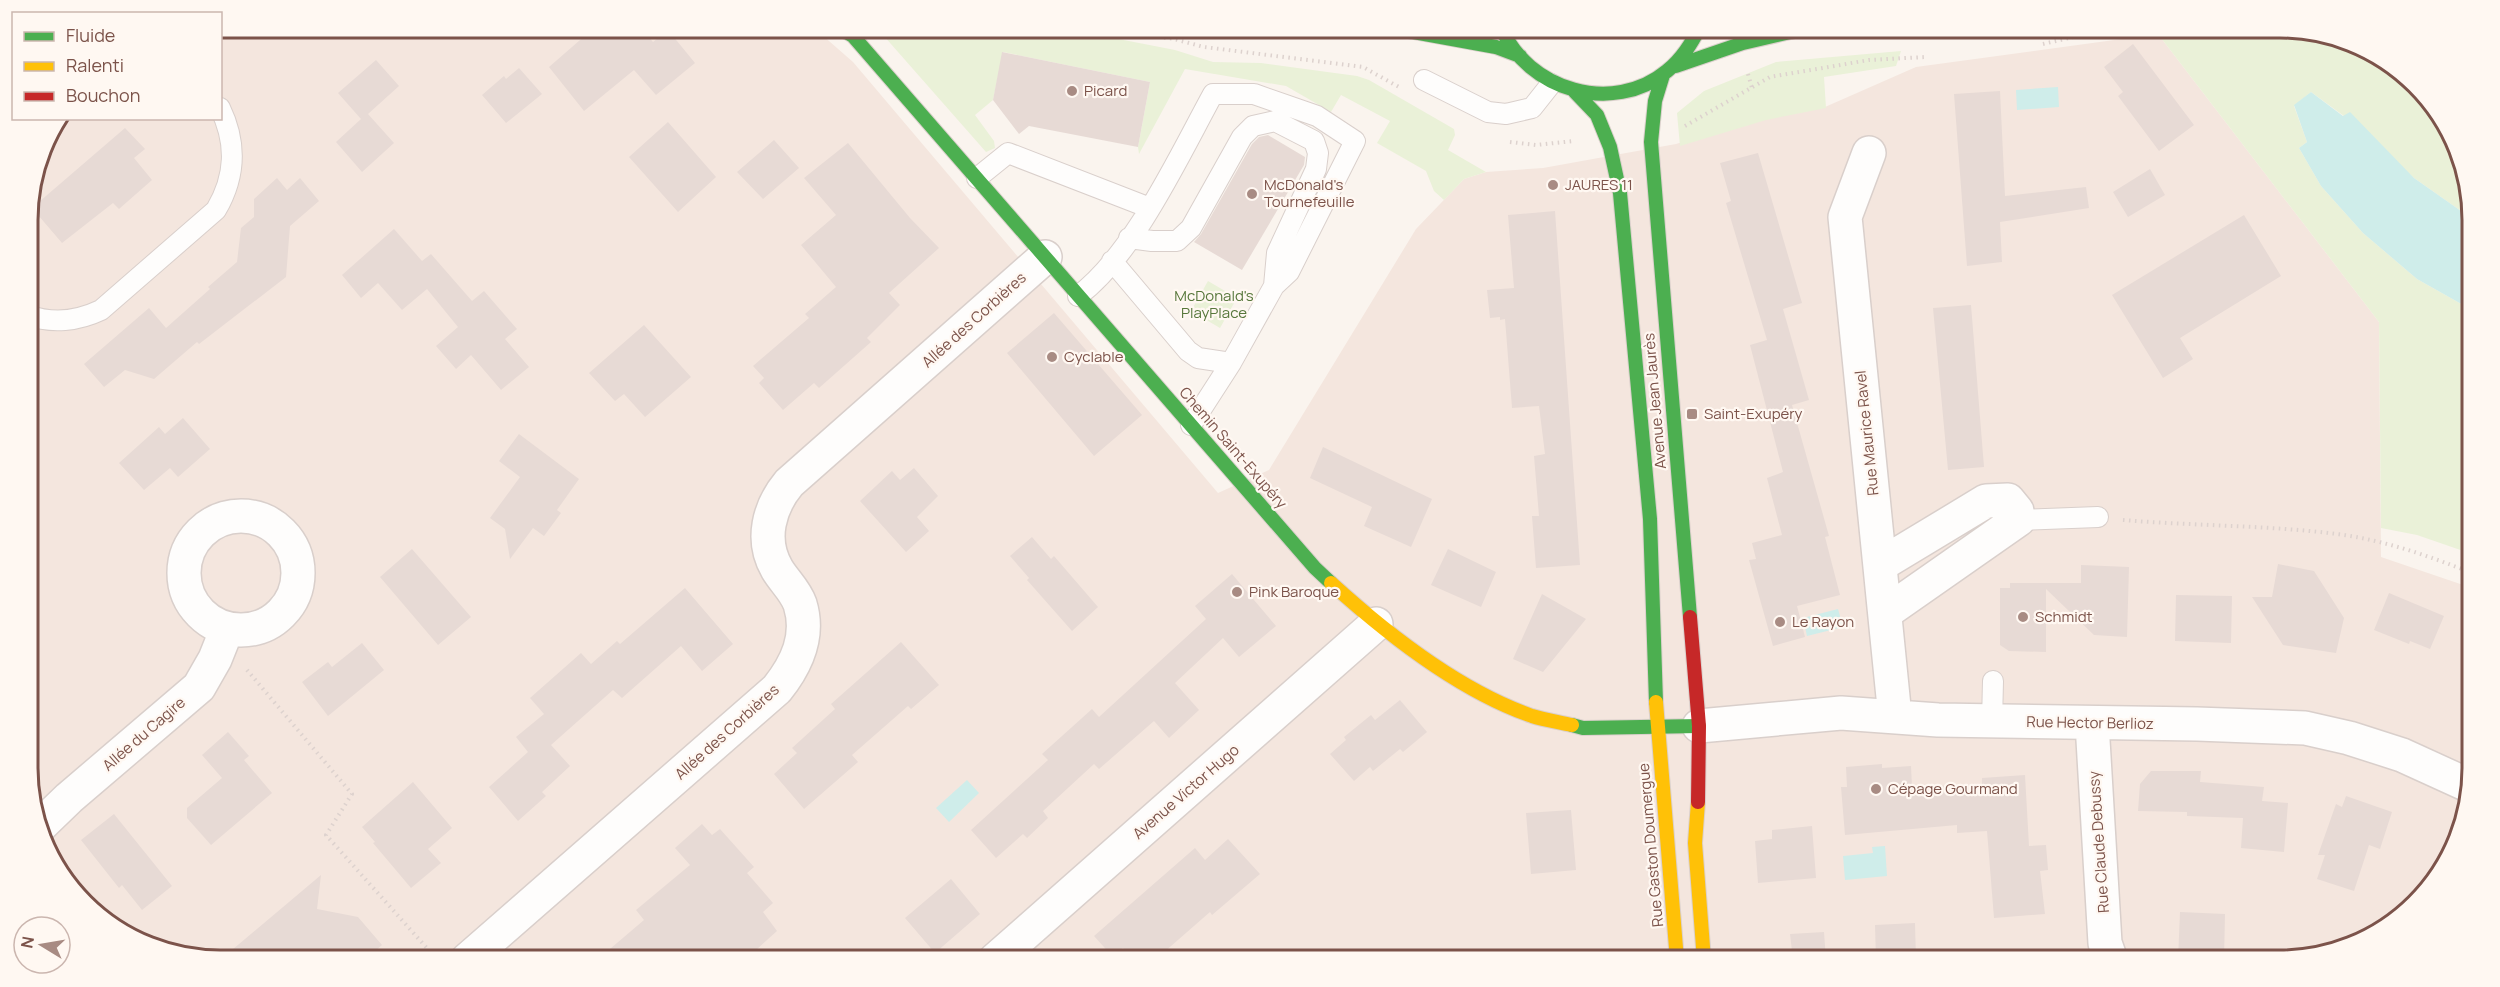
<svg xmlns="http://www.w3.org/2000/svg" width="2500" height="987" viewBox="0 0 2500 987" font-family="Manrope,sans-serif">
<style>
.residential{fill:#f4e6de}
.green{fill:#eaf1d8}
.water{fill:#cfedea}
.building{fill:#e7dad5}
.lines{fill:none;stroke-linecap:round;stroke-linejoin:round}
.lane-casing{stroke:#d9cfcb;stroke-width:22}
.street-casing{stroke:#d9cfcb;stroke-width:36}
.fast-casing{stroke:#dbd0cc;stroke-width:16}
.slow-casing{stroke:#dbd0cc;stroke-width:16}
.jam-casing{stroke:#dbd0cc;stroke-width:16}
.path{stroke:#ddd2ce;stroke-width:4;stroke-dasharray:1.5 4.5;stroke-linecap:butt}
.lane{stroke:#fefdfc;stroke-width:20}
.street{stroke:#fefdfc;stroke-width:33}
.fast{stroke:#4caf50;stroke-width:14}
.slow{stroke:#ffc107;stroke-width:14}
.jam{stroke:#c62828;stroke-width:14}
.poi-dot{fill:#a88b83;stroke:#fff8f2;stroke-width:2}
.labels{text-anchor:middle;stroke-width:4.5;stroke-linejoin:round;paint-order:stroke}
.poi-label{font-size:15px;fill:#7c534a;stroke:#fff8f2;text-anchor:start}
.park-label{font-size:15px;fill:#57773b;stroke:#fff8f2}
.street-label{font-size:15px;fill:#7c534a;stroke:#fff8f2}
.rim{fill:none;stroke:#7c534a;stroke-width:3}
</style>
<rect width="100%" height="100%" fill="#faf4ee"/>
<path class="residential" d="M221 27H813L853 62 1218 493 1269 470 1416 229 1464 179 1486 172 1543 168 1676 144 1760 118 1825 107 1916 67 2158 34 2379 322 2381 557 2472 588 2473 767 2463 829 2433 884 2397 920 2342 950 2292 960H220L158 950 75 894 31 804 27 207 47 134 59 119 220 118Z"/>
<path class="green" d="M876 27H1057L1175 50 1213 62 1261 63 1357 76 1369 80 1454 129 1455 135 1448 150 1486 172 1464 179 1444 200 1434 191 1426 171 1377 143 1390 121 1341 95 1331 112 1286 86 1185 69 1139 154 1138 147 1150 82 1003 52 993 100 975 115 994 141 995 148 986 152Z
M2219 27H2280L2342 37 2388 60 2433 102 2471 194V218L2414 178 2344 116 2311 92 2294 106 2307 142 2299 148 2321 186 2363 233 2417 279 2472 310V554L2417 535 2381 528 2379 322 2158 34Z
M1901 51 1896 66 1824 77 1826 108 1766 120 1680 146 1677 113 1704 91 1776 62Z
M1208 281 1237 298 1220 328 1191 311Z"/>
<path class="water" d="M2058 87 2059 107 2017 110 2016 90Z
M2311 92 2343 116 2350 112 2414 178 2471 218 2472 310 2417 279 2363 233 2321 186 2299 148 2307 142 2294 105Z
M1838 609 1843 627 1807 636 1803 618Z
M967 780 979 793 949 822 936 808Z
M1885 846 1887 876 1845 880 1843 856 1873 853 1872 847Z"/>
<path class="building" d="M595 27H641L653 42 668 30 695 63 656 95 634 70 584 111 549 67Z
M2133 44 2194 125 2159 151 2118 96 2123 92 2104 67Z
M1002 52 1150 82 1138 147 1029 126 1019 134 993 100Z
M376 60 399 86 368 114 394 143 362 172 336 142 361 119 338 93Z
M519 68 542 94 506 123 482 95 504 76 506 79Z
M2000 91 2005 196 2086 187 2089 208 2000 222 2002 262 1967 266 1954 94Z
M668 122 716 177 678 212 629 157Z
M125 128 145 149 134 158 152 180 119 209 113 203 62 243 32 208Z
M1268 135 1305 157 1304 165 1242 270 1194 242 1201 234 1252 144 1259 137Z
M774 140 799 168 763 199 737 172Z
M848 143 910 218 939 248 889 293 900 305 867 338 871 342 819 388 814 383 783 410 759 383 764 378 753 366 809 318 805 314 836 287 801 245 836 215 804 178Z
M1758 153 1802 303 1783 309 1809 400 1792 405 1829 536 1825 537 1840 595 1797 606 1805 637 1773 646 1749 560 1756 559 1752 543 1782 535 1767 478 1783 472 1750 345 1767 340 1726 203 1731 201 1720 163Z
M2150 169 2165 195 2128 217 2113 192Z
M277 178 287 190 300 178 319 201 290 226 286 277 199 344 197 342 154 379 125 370 104 387 84 364 149 308 166 328 210 289 208 287 237 262 241 228 254 217V199Z
M1555 211 1580 565 1536 568 1532 516H1539L1534 456 1545 454 1539 406 1512 408 1505 319 1500 320V317L1490 318 1487 290 1514 288 1508 215Z
M2244 215 2281 276 2180 338 2193 359 2163 378 2112 295Z
M394 229 422 261 431 254 472 301 484 291 517 329 505 339 529 367 501 390 471 355 456 369 436 346 458 327 427 289 402 310 378 283 361 298 342 275Z
M1971 305 1984 467 1948 470 1933 308Z
M1054 313 1142 415 1094 456 1007 353Z
M644 325 691 377 645 417 624 394 615 401 589 373Z
M183 418 210 449 178 477 170 468 144 490 119 463 159 427 165 434Z
M519 434 579 479 557 510 561 513 544 536 533 528 510 559 505 529 490 518 520 477 499 461Z
M1323 447 1432 499 1411 547 1364 526 1372 507 1310 478Z
M914 468 938 496 917 517 929 531 906 552 860 501 892 471 900 480Z
M1032 537 1051 559 1054 556 1098 607 1072 631 1027 580 1029 578 1010 556Z
M412 549 471 617 438 645 380 577Z
M1448 549 1496 572 1481 607 1431 585Z
M2278 564 2314 571 2344 618 2336 653 2283 645 2252 597H2272Z
M2081 565 2129 567 2127 637 2094 635 2046 589V652L2009 651 2000 645V588H2010V583H2081Z
M1232 574 1276 626 1239 657 1223 638 1175 683 1199 710 1169 738 1154 721 1099 769 1094 764 1043 811 1048 818 1027 838 1023 834 996 858 971 830 1048 760 1042 754 1092 709 1099 717 1206 619 1195 606Z
M685 588 733 644 702 671 681 646 622 698 613 690 551 745 570 766 542 792 546 796 518 821 489 787 528 752 516 737 544 714 530 698 581 653 591 664 617 641 620 644Z
M2389 593 2444 616 2430 649 2410 641 2409 644 2374 630Z
M1542 594 1586 619 1543 672 1513 659Z
M2176 595 2232 596 2231 643 2175 641Z
M901 642 939 685 911 709 908 706 852 755 858 762 804 809 774 774 797 753 792 748 835 709 831 704Z
M362 643 384 670 328 716 302 682 328 662 332 667Z
M1400 700 1427 732 1403 752 1400 749 1373 771 1370 767 1354 781 1330 754 1346 740 1344 737 1371 715 1375 720Z
M228 732 249 756 244 760 272 793 211 845 187 818V808L222 778 202 755Z
M1882 764V768L1911 766 1912 787 1982 784V778L2025 775 2029 846 2046 845 2048 870 2040 871 2045 914 1994 918 1987 831 1957 833V825L1845 835 1841 787H1847L1846 767Z
M2151 771H2201L2200 782 2264 787 2262 801 2288 803 2284 852 2241 848 2243 818 2187 816V812L2138 811 2140 784Z
M413 782 452 828 428 849 441 863 411 888 373 843 375 842 362 827Z
M2346 796 2392 812 2380 849 2369 845 2354 891 2317 879 2325 855H2318L2336 804 2342 807Z
M1571 810 1576 870 1531 874 1526 813Z
M114 814 172 886 142 910 122 885 119 888 81 840Z
M702 824 712 835 720 829 754 867 747 873 773 903 763 912 777 931 745 960H597L644 920 636 910 690 865 675 848Z
M1812 826 1816 878 1758 883 1755 841 1772 839V830Z
M1228 839 1260 874 1212 915 1210 912 1155 960H1133L1123 948 1113 957 1094 936 1195 848 1205 860Z
M321 875 317 909 358 917 382 945 365 960H220Z
M951 879 980 914 935 953 905 918Z
M2180 912 2225 914 2224 960H2178Z
M1915 923 1916 960H1876L1875 925Z
M1824 932 1826 960H1793L1790 934Z"/>
<g class="lines">
<g class="lane-casing">
<path id="lane" d="M1424 80 1488 112 1506 114 1532 108 1551 84
M977 178 1008 153 1150 208
M1129 238 1152 241H1177L1191 228 1242 137 1253 126 1275 121 1314 141 1318 153 1316 169 1277 253 1274 286
M1112 261 1188 351 1198 358 1231 363
M1078 296C1134 254 1179 156 1213 94H1254L1317 116 1355 141 1289 272 1274 286 1231 363 1191 425
M28 315C52 324 78 321 101 310L216 210C236 176 237 143 220 108
M2018 520 2098 517
M1992 722 1993 681"/>
</g>
<g class="street-casing">
<path id="street" d="M1869 153 1845 217 1895 717
M184 573a57 57 0 1 1 114 0a57 57 0 1 1-114 0Z
M1880 565 1986 501 2008 500 2017 511 2018 520 1885 613
M2092 723 2105 943 2111 960
M1699 726 1841 713 1938 720 2197 724 2305 728 2349 738 2402 755 2470 786
M41 825 69 798 199 687 215 659 227 629
M467 960 777 689C797 664 810 636 800 604 795 590 784 581 777 569 760 540 769 507 789 483L1045 257
M995 960 1376 624"/>
</g>
<g class="fast-casing">
<path id="fast" d="M838 27 853 36 1315 568 1331 583
M1386 27 1496 47 1520 56
M1501 27C1527 90 1613 116 1667 71 1682 59 1691 44 1700 27
M1676 66 1743 43 1812 27
M1663 75 1655 101 1651 142 1690 617
M1575 92 1597 115 1610 147 1620 193 1650 519 1656 702
M1572 725 1583 728 1699 726"/>
</g>
<g class="slow-casing">
<path id="slow" d="M1331 583C1387 634 1460 691 1532 716 1545 720 1559 722 1572 725
M1656 702 1677 960
M1698 802 1695 843 1704 960"/>
</g>
<g class="jam-casing">
<path id="jam" d="M1690 617 1699 726 1698 802"/>
</g>
<path class="path" d="M1099 27 1174 39 1204 47 1363 67 1399 87
M2043 44 2095 32 2138 27
M1748 74 1752 88
M1685 126 1770 77 1869 60 1925 57
M1510 142 1536 145 1574 141
M2123 520C2194 526 2266 525 2337 534 2384 540 2429 556 2472 573
M247 670 352 794 326 835 434 956"/>
<use href="#lane" class="lane"/>
<use href="#street" class="street"/>
<use href="#fast" class="fast"/>
<use href="#slow" class="slow"/>
<use href="#jam" class="jam"/>
</g>
<g class="poi-dot">
<circle cx="1072" cy="91" r="6"/>
<circle cx="1553" cy="185" r="6"/>
<circle cx="1252" cy="194" r="6"/>
<circle cx="1052" cy="357" r="6"/>
<rect x="1686" y="408" width="12" height="12" rx="3"/>
<circle cx="1237" cy="592" r="6"/>
<circle cx="2023" cy="617" r="6"/>
<circle cx="1780" cy="622" r="6"/>
<circle cx="1876" cy="789" r="6"/>
</g>
<g class="labels">
<g class="poi-label">
<text x="1084" y="96">Picard</text>
<text x="1264" y="190">McDonald's<tspan x="1264" dy="17">Tournefeuille</tspan></text>
<text x="1565" y="190">JAURES 11</text>
<text x="1064" y="362">Cyclable</text>
<text x="1704" y="419">Saint-Exupéry</text>
<text x="1249" y="597">Pink Baroque</text>
<text x="2035" y="622">Schmidt</text>
<text x="1792" y="627">Le Rayon</text>
<text x="1888" y="794">Cépage Gourmand</text>
</g>
<g class="park-label">
<text x="1214" y="301">McDonald's<tspan x="1214" dy="17">PlayPlace</tspan></text>
</g>
<g class="street-label">
<text transform="translate(974 320) rotate(-42)" y="5">Allée des Corbières</text>
<text transform="translate(1655 401) rotate(-95)" y="5">Avenue Jean Jaurès</text>
<text transform="translate(1867 433) rotate(-96)" y="5">Rue Maurice Ravel</text>
<text transform="translate(1233 448) rotate(49)" y="5">Chemin Saint-Exupéry</text>
<text transform="translate(2090 723) rotate(1)" y="5">Rue Hector Berlioz</text>
<text transform="translate(727 732) rotate(-42)" y="5">Allée des Corbières</text>
<text transform="translate(144 734) rotate(-41)" y="5">Allée du Cagire</text>
<text transform="translate(1186 792) rotate(-41)" y="5">Avenue Victor Hugo</text>
<text transform="translate(2099 842) rotate(-94)" y="5">Rue Claude Debussy</text>
<text transform="translate(1651 845) rotate(-95)" y="5">Rue Gaston Doumergue</text>
</g>
</g>
<path d="M0 0H2500V987H0ZM220 38H2280A182 182 0 0 1 2462 220V768A182 182 0 0 1 2280 950H220A182 182 0 0 1 38 768V220A182 182 0 0 1 220 38Z" fill="#fff8f2" fill-rule="evenodd"/>
<path class="rim" d="M220 38H2280A182 182 0 0 1 2462 220V768A182 182 0 0 1 2280 950H220A182 182 0 0 1 38 768V220A182 182 0 0 1 220 38Z"/>
<rect x="12" y="12" width="210" height="108" fill="#fff8f2" stroke="#cbb6af" stroke-width="1.5"/>
<rect x="24" y="32" width="30" height="9" fill="#4caf50" stroke="#cbb6af" stroke-width="1.5"/>
<text x="66" y="42" font-size="18" fill="#7c534a">Fluide</text>
<rect x="24" y="62" width="30" height="9" fill="#ffc107" stroke="#cbb6af" stroke-width="1.5"/>
<text x="66" y="72" font-size="18" fill="#7c534a">Ralenti</text>
<rect x="24" y="92" width="30" height="9" fill="#c62828" stroke="#cbb6af" stroke-width="1.5"/>
<text x="66" y="102" font-size="18" fill="#7c534a">Bouchon</text>
<g transform="translate(42 945) rotate(281)"><circle r="28" fill="#fff8f2" stroke="#cbb6af" stroke-width="1.5"/>
<path d="M0-4.5L10 22L0 15L-10 22Z" fill="#a88b83"/>
<text y="-9" font-size="16" font-weight="bold" text-anchor="middle" fill="#7c534a">N</text>
</g>
</svg>
